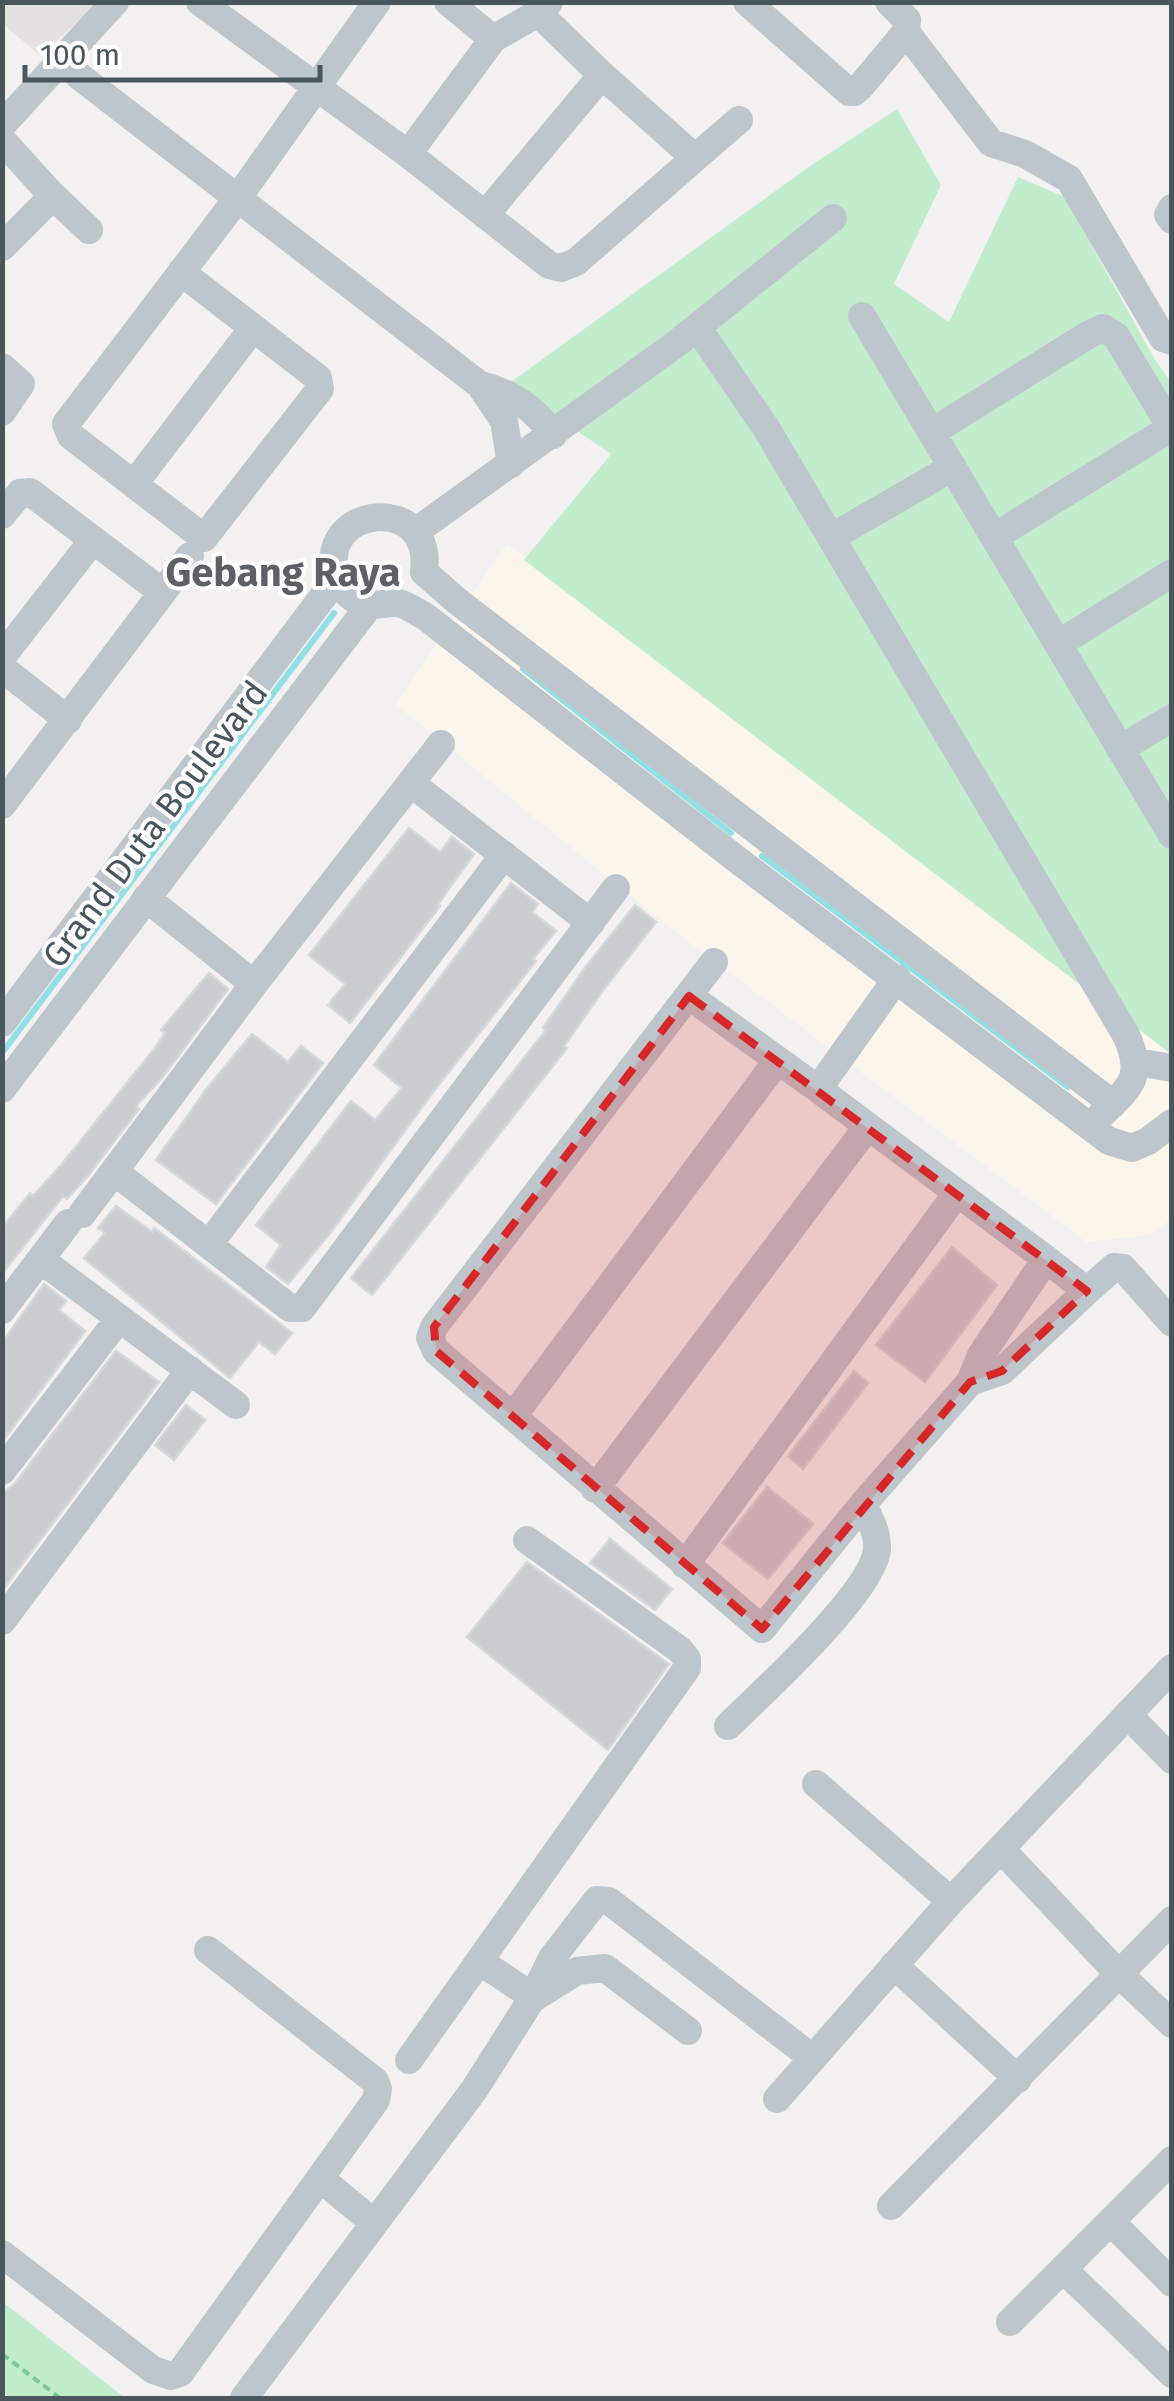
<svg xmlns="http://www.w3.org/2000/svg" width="1174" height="2401" viewBox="0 0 1174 2401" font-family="'Fira Sans',sans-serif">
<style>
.commercial{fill:#fbf5eb}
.education{fill:#e3e1e2}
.green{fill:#c2edcd}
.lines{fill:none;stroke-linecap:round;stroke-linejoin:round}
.stream{stroke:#92e0e6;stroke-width:6}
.building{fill:#caced2;stroke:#d5d7db;stroke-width:2.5}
.path{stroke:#7cc899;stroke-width:4;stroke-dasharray:8 5;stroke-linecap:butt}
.minor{stroke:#bdc6cc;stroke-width:28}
.marked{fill:#d62828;fill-opacity:0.2;stroke:#d62828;stroke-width:8;stroke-dasharray:20 12;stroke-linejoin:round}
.labels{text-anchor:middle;stroke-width:8;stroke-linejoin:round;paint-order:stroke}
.street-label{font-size:35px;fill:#49565c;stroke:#fff}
.quarter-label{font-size:40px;font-weight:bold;fill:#5d6165;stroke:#fff}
</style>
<rect width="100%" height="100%" fill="#f2f0f0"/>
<path class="commercial" d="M507 544 1171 1054V1219L1151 1235 1086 1242 666 925 395 704Z"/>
<path class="education" d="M2 3H97L41 56 3 24Z"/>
<path class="green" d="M897 109 941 185 894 284 949 322 1018 177 1065 197 1155 360 1171 382V1054L524 560 611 454 508 384 810 166Z
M2 2302H3L125 2398H3Z"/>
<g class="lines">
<path class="stream" d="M523 669 731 833
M762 856 1068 1087
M2 1053 334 613"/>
</g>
<path class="building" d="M409 828 440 852 452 837 474 854 438 904 440 906 350 1023 328 1005 345 984 309 955Z
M511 883 538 904 532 912 556 931 533 959 536 961 433 1092 331 1232 288 1284 266 1267 281 1245 256 1225 351 1101 375 1120 402 1088 374 1065Z
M635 905 656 922 604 989 564 1046 567 1048 372 1295 351 1278 546 1030 543 1028 584 969Z
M209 973 228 989 162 1078 136 1106 139 1109 87 1177 67 1199 63 1196 2 1274V1228L30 1193 33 1196 62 1164 155 1048 165 1033 161 1030Z
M252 1034 288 1062 301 1046 323 1063 216 1204 156 1160 208 1087Z
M116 1206 152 1232 154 1228 292 1333 275 1354 259 1342 230 1378 84 1258 105 1233 98 1228Z
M952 1247 997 1285 925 1382 876 1345Z
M44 1284 66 1301 59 1310 85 1331 2 1442V1343Z
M116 1351 159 1382 2 1591V1494L16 1482Z
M854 1371 868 1383 803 1469 788 1456Z
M186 1405 205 1420 174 1460 155 1445Z
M767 1487 813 1524 768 1579 723 1543Z
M610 1539 672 1589 655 1610 590 1563Z
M527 1562 669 1664 608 1750 467 1637Z"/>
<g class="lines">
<path class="path" d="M2 2354 60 2398"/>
<path class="minor" d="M200 2 408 154 549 265 561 268 576 262 695 158 602 75 538 13
M448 2 493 39 538 13 549 2
M747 2 849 92H854L861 86 906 32
M889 2 907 20 906 32 991 143 1025 154 1069 179 1163 338 1172 341
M79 76 480 385 504 421 511 464
M2 125 115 2
M2 140 50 193 45 204 2 247
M408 154 493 39
M695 158 739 120
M50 193 89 230
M1172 208 1168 215 1172 220
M485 215 602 75
M181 272 318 378 320 389 204 538 71 436 66 424 237 199 377 2
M862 316 1172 835
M697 327 766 428 1126 1035C1145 1077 1131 1086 1101 1115
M2 367 21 384 2 412
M481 385C512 393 535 408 553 435
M932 432 1088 335 1103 328 1116 336 1172 429
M134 484 253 328
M2 515 20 493 30 492 162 592
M415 532 676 344 833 218
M832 537 953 467
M994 537 1171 428
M1058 644 1172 573
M2 657 93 540
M2 668 68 720
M1120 749 1172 718
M412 784 591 923
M2 805 190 556
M146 898 254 984
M714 962 434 1327 430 1338 436 1351 762 1629 863 1504 970 1382 981 1355 1046 1259 818 1089 897 978
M689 996 818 1089
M2 1023 337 578
M1137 1062 1172 1068
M2 1089 369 606
M1113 1104 457 601 424 572C434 491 317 507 336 573 339 583 344 592 353 598 372 611 380 602 398 603 406 604 418 613 426 617L735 858 1109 1141 1132 1148 1148 1141 1172 1123
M115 1172 290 1308H302L616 888
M82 1214 254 984 441 744
M209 1244 504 855
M41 1260 236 1405
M1087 1291 1114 1267 1123 1268 1172 1323
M2 1310 68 1223
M970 1382 1002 1371 1087 1291 1046 1259
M514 1415 777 1061
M2 1471 118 1320
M595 1489 868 1126
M685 1565 957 1193
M2 1621 190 1370
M1128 1715 1172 1760
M728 1726C761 1694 874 1591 877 1549 878 1532 869 1518 863 1504
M816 1784 951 1901
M1001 1849 1117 1972 1172 2024
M481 1962 533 1997
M894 1965 1018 2079
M535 1997 577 1971 605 1968 688 2031
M409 2060 687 1668V1659L680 1650 527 1540
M777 2099 951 1901 1172 1668
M321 2179 373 2222
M891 2206 1172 1920
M1111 2222 1172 2283
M2 2254 153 2370 171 2376 180 2373 376 2100 378 2089 375 2081 208 1950
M1064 2270 1172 2374
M1010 2322 1172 2160
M244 2398 474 2090 533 1997 552 1958 597 1900 609 1901 811 2057"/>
</g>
<path class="marked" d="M689 996 1087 1291 1002 1371 970 1382 762 1629 436 1351 434 1327Z"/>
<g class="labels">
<g class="street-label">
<text transform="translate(155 824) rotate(-53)" y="12">Grand Duta Boulevard</text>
</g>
<g class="quarter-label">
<text x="283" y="586">Gebang Raya</text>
</g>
</g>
<rect width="1174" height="2401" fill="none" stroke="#49565c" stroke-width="10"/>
<path d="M25 65v15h295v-15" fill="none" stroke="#49565c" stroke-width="5"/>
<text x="40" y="65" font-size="30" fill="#49565c" stroke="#ffffff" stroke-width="8" paint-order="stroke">100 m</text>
</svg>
